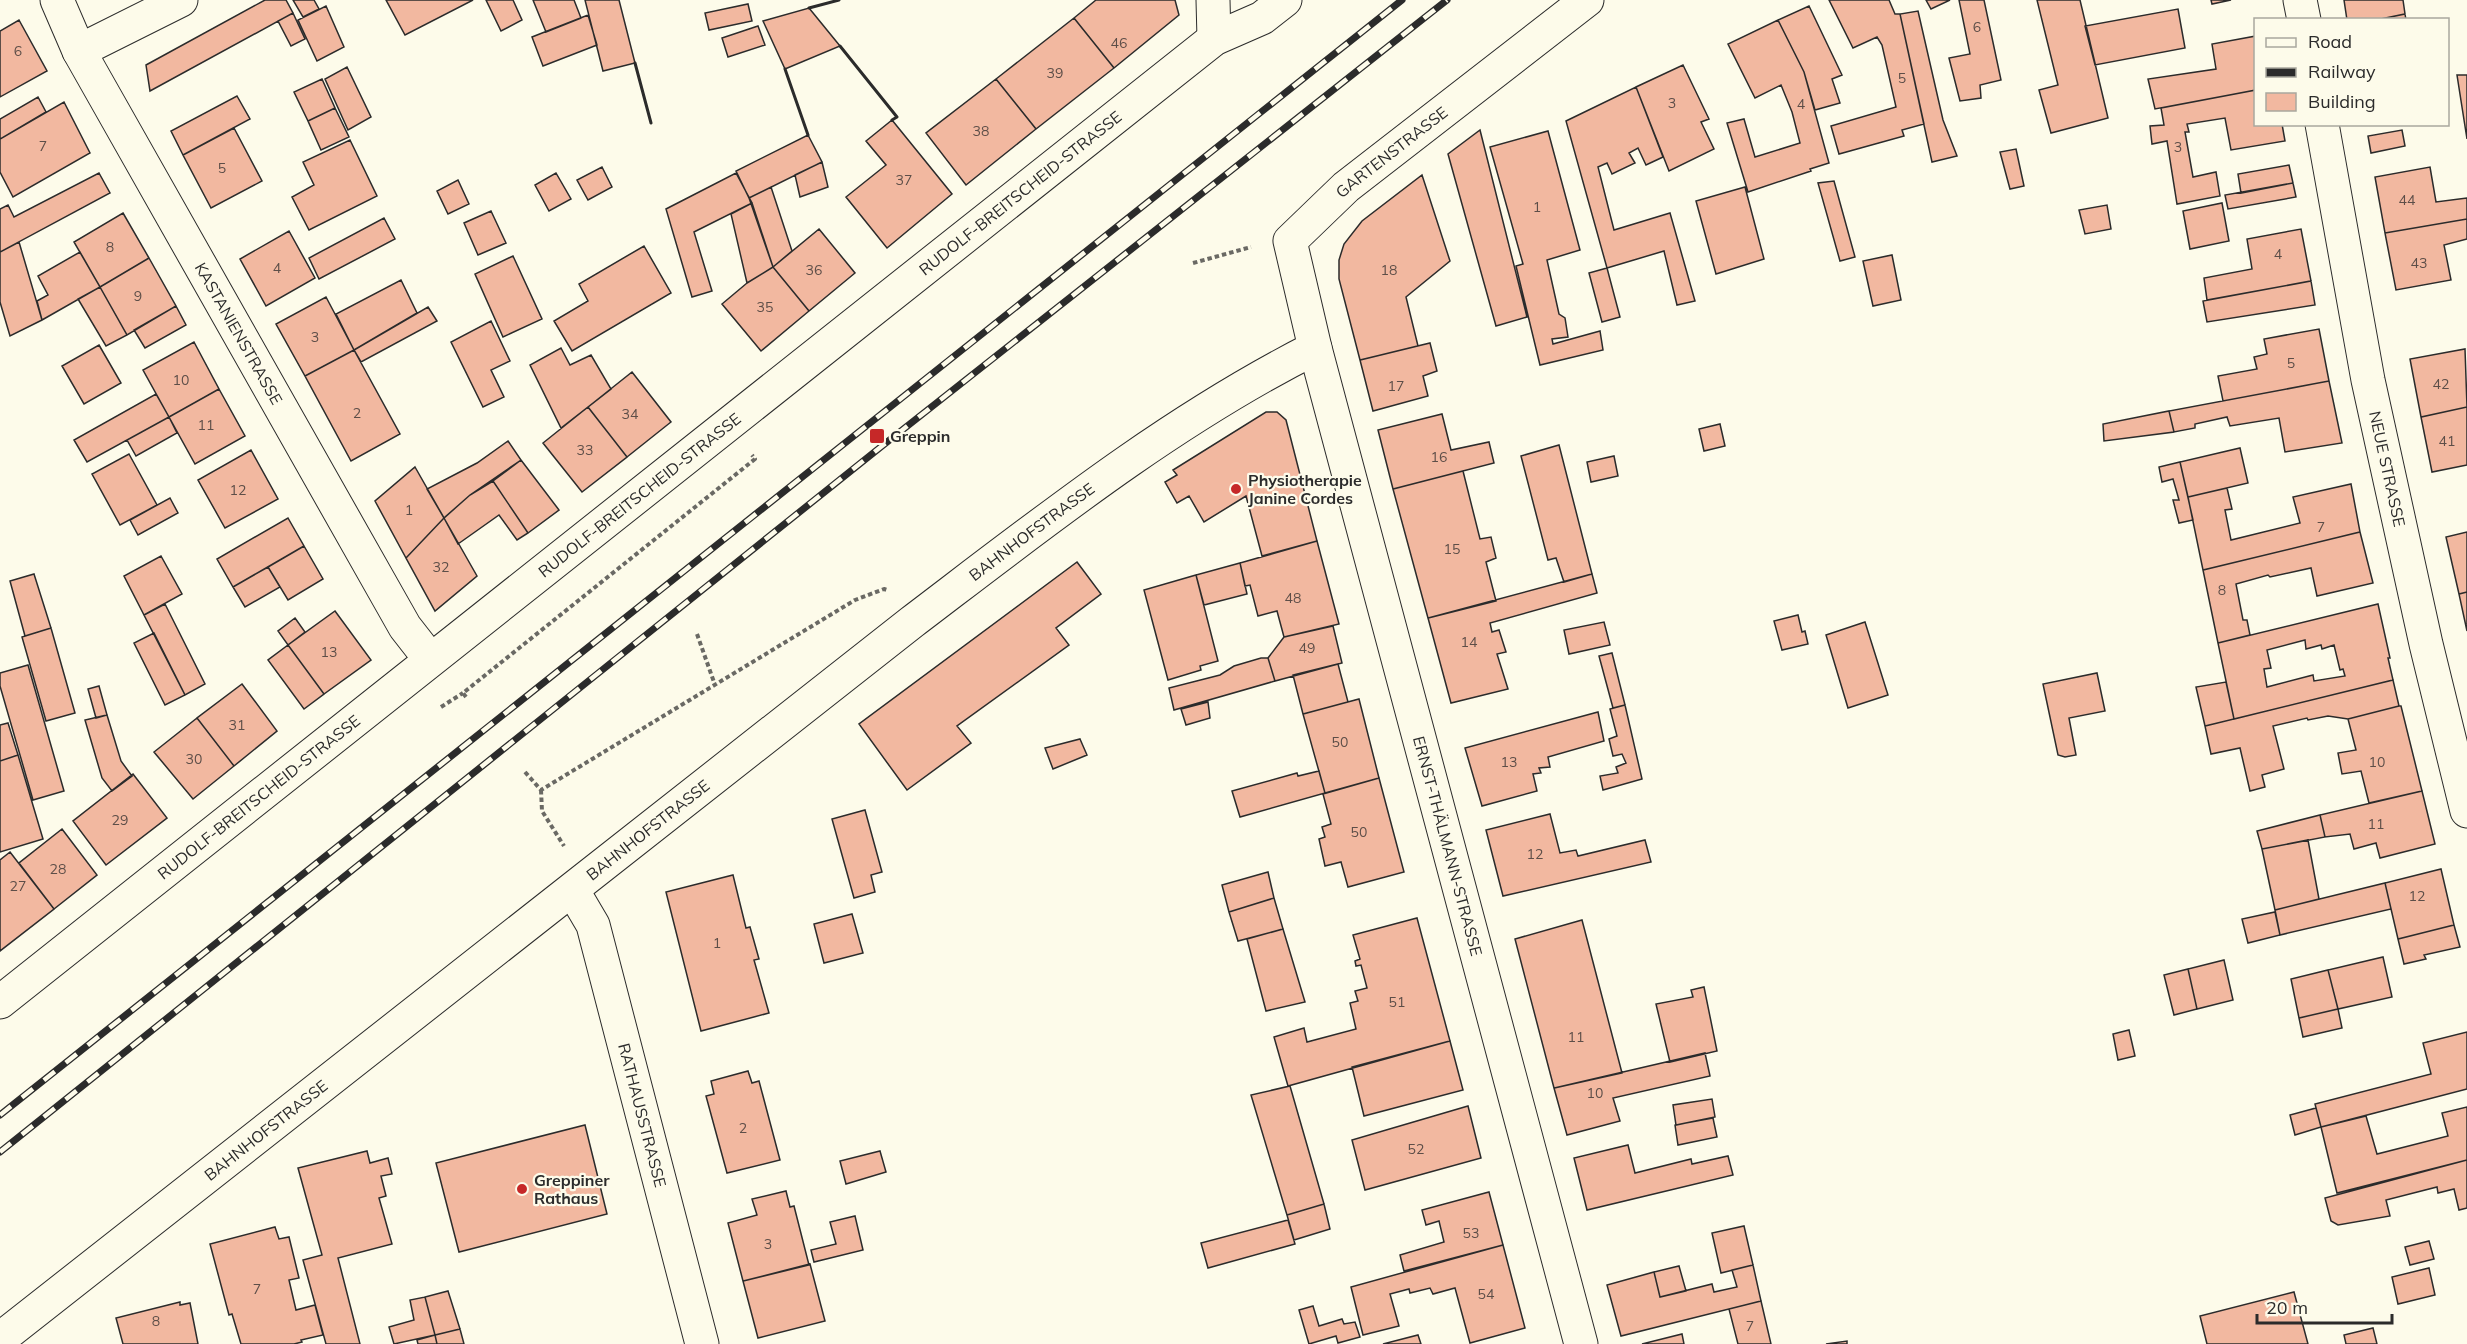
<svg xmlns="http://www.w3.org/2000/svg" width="2467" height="1344" viewBox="0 0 2467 1344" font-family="Mulish,sans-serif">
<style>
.building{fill:#f2b8a0;stroke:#2b2b2b;stroke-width:1.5;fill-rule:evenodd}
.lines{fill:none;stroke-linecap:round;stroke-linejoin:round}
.minor-casing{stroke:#2b2b2b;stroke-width:35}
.path{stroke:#6a6964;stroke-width:4;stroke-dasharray:4.5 3;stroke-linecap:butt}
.minor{stroke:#fdfbea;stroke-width:33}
.rail-casing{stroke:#2b2b2b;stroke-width:7}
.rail{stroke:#fdfbea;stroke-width:4.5;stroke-dasharray:14;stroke-linecap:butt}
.wall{stroke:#2b2b2b;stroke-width:3}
.poi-dot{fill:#c62828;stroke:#fdfbea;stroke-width:2}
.labels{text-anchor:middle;stroke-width:4.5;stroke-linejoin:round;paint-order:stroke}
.number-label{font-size:14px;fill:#5d4e48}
.street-label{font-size:16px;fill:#2b2b2b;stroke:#fdfbea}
.poi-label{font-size:16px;font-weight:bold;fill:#2b2b2b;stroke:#fdfbea;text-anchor:start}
</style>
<rect width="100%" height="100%" fill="#fdfbea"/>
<path class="building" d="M265 0H286L293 13 150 91 146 65Z
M293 0H314L319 9 303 17Z
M386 0H473L405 35Z
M486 0H513L522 20 501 31Z
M533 0H574L581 18 546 32Z
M585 0H619L635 63 603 71Z
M1096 0H1175L1179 15 1114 68 1074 18Z
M1829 0H1889L1895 14H1900L1924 124 1902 130 1904 136 1839 154 1831 126 1896 107 1882 45 1877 37 1853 48Z
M1926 0H1950L1931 9Z
M1959 0H1984L2001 80 1980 85 1981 98 1960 101 1949 58 1970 54Z
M2037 0H2080L2108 118 2051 133 2039 90 2058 85Z
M2211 0H2231L2212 4Z
M2344 0H2403L2405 14 2376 20H2347Z
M748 4 752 21 709 30 705 13Z
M326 6 344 47 317 61 298 20Z
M1809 6 1842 75 1832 79 1840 103 1815 110 1804 72 1778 20Z
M809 8 840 46 785 69 763 21Z
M2178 9 2185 48 2095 65 2085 26Z
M1918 11 1943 120 1957 156 1932 162 1900 14Z
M293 13 305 39 291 46 278 21Z
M2405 14 2406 20H2376Z
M588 15 597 45 543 66 532 37Z
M1074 18 1114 68 1036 129 996 79Z
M19 20 47 71 0 97V31Z
M1778 20 1804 72 1829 163 1810 169 1811 171 1748 192 1727 123 1744 119 1755 157 1800 143 1792 112 1781 85 1755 98 1728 44Z
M758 26 765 45 728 57 722 38Z
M2256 36V90L2155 109 2148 79 2216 69 2212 44Z
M1683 65 1709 119 1701 122 1714 149 1669 171 1636 87Z
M347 67 371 117 348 130 325 79Z
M2457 75H2467V139Z
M322 79 335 108 308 121 294 92Z
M996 79 1036 129 966 185 926 133Z
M1636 87 1663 157 1646 165 1638 148 1629 153 1635 163 1612 174 1607 163 1598 167 1614 230 1670 213 1695 301 1677 305 1664 251 1607 268 1566 121Z
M2256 90V124H2282L2285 141 2231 150 2225 118 2187 124 2189 132H2185L2193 177 2216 172 2220 196 2177 204 2167 141 2152 144 2150 126 2164 125 2161 108Z
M237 96 250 119 183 155 171 131Z
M38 97 46 112 0 139V119Z
M64 102 90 153 13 197 0 172V139Z
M335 108 349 137 321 150 308 121Z
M892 120 952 194 887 248 846 197 886 165 866 141Z
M234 128 262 181 211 208 183 155Z
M1480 130 1527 317 1496 326 1448 154Z
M2402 130 2405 146 2371 153 2368 136Z
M1548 131 1580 250 1547 260 1559 314 1565 318 1568 337 1552 339 1553 344 1600 331 1603 350 1540 365 1516 266 1523 264 1490 147Z
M808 135 822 162 749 198 736 171Z
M350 140 377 196 309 230 292 197 314 185 303 162Z
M2016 149 2024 186 2010 189 2000 152Z
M822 162 828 187 800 197 795 175Z
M2289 165 2293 183 2241 193 2238 174Z
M602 167 612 187 588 200 577 180Z
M2430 167 2436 202 2467 198V219L2385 233 2375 177Z
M99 173 110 193 0 252V209L8 205 14 217Z
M556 173 571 199 549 211 535 185Z
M736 173 752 203 694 232 712 291 692 297 666 209Z
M1422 175 1450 261 1406 297 1418 346 1360 360 1339 279V260L1344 244 1362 221Z
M458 180 469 204 448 214 437 191Z
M1834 181 1855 257 1840 261 1818 183Z
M2293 183 2296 197 2228 209 2225 195Z
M771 187 792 251 773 267 749 198Z
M1745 187 1764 259 1716 274 1696 201Z
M752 203 773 267 747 283 731 214Z
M2222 203 2229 241 2190 249 2183 211Z
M2107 205 2111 229 2085 234 2079 210Z
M491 211 506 243 478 255 464 223Z
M123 213 149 258 100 287 74 242Z
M384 218 395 239 319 279 309 258Z
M2467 219V239L2444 245 2451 280 2396 290 2385 233Z
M819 229 855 273 809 311 773 267Z
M2301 229 2311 281 2207 300 2204 278 2252 269 2247 239Z
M289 231 315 278 266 306 240 259Z
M19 242 42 320 10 336 0 302V252Z
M644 246 671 293 572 351 554 321 588 301 579 284Z
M80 252 100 287 42 320 37 301 48 295 38 276Z
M1892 255 1901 300 1873 306 1863 261Z
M513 256 542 319 503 337 475 274Z
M149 258 176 306 127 335 100 287Z
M773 267 809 311 761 351 722 304 747 283Z
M1607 268 1620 317 1602 322 1589 273Z
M401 280 417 313 354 350 336 314Z
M2311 281 2315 305 2207 322 2203 301Z
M100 287 127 335 106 346 78 299Z
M326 297 354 350 305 376 276 324Z
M176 306 186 325 145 348 134 330Z
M428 307 437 321 361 362 354 350Z
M491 321 510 361 491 370 504 397 483 407 451 342Z
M2319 329 2329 381 2223 401 2218 376 2257 369 2254 357 2267 354 2264 339Z
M194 342 219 389 169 417 143 370Z
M1430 343 1437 371 1423 376 1428 396 1373 411 1360 360Z
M99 345 121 383 84 404 62 366Z
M561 348 570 365 591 355 611 389 561 428 530 365Z
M2465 349 2467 407 2421 417 2410 359Z
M354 350 400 434 351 461 305 376Z
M632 372 671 422 627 457 588 407Z
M2329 381 2342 443 2285 452 2279 418 2230 426 2227 417 2195 424V428L2174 432 2169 411Z
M219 389 245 436 195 464 169 417Z
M156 394 169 417 87 462 74 440Z
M588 407 627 457 582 492 543 443Z
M2467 407V465L2432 472 2421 417Z
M2169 411 2174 432 2104 441 2103 424Z
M1266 412H1277L1286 420 1317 541 1262 556 1246 496 1204 522 1189 496 1177 503 1165 482 1177 475 1173 470Z
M1442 414 1451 450 1489 442 1494 463 1393 489 1378 430Z
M169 417 177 433 136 456 127 440Z
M1720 424 1725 446 1704 451 1699 429Z
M508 441 521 460 470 495 444 518 427 489 477 463Z
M1559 445 1592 574 1564 582 1556 558 1548 560 1521 456Z
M2240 448 2248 483 2188 497 2180 462Z
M251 450 278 499 225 528 198 480Z
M129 454 157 505 120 525 92 474Z
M1614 456 1618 476 1591 482 1587 462Z
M521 460 559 510 528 533 493 481Z
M2180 462 2193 520 2179 523 2173 500H2179L2173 479 2162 482 2159 467Z
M415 467 444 518 406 558 375 501Z
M1463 471 1480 539 1491 537 1496 558 1486 562 1496 601 1428 618 1393 489Z
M493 481 528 533 517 540 499 515 458 544 444 518 470 495Z
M2351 484 2360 532 2203 570 2188 497 2227 488 2232 509 2225 510 2231 540 2300 523 2293 497Z
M170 498 178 513 138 535 130 520Z
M288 518 304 546 233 587 217 559Z
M444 518 477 576 435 611 406 558Z
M2360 532 2373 583 2317 596 2311 568 2270 577 2268 575 2236 584 2243 620H2247L2250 635 2218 643 2203 570Z
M2467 532V592L2459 594 2446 537Z
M1317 541 1339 624 1284 637 1277 611 1258 616 1250 585 1245 586 1240 563Z
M304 546 323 579 288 600 268 567Z
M161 556 182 594 144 615 124 576Z
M1077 562 1101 594 1056 628 1069 645 957 726 971 743 907 790 859 724Z
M1240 563 1247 594 1204 605 1196 575Z
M268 567 280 587 245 607 233 587Z
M34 574 51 628 25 636 10 581Z
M1592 574 1597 593 1490 623 1492 632 1499 630 1506 652 1497 654 1508 689 1451 703 1428 618Z
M1196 575 1218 661 1200 666 1201 670 1168 680 1144 590Z
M2467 592V631L2459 594Z
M165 604 205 684 185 695 144 615Z
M2378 604 2390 658H2388L2393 680 2234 719 2218 643ZM2305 640 2306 649 2321 645 2322 649 2334 645 2340 670 2343 669 2345 676 2314 681 2313 675 2267 687 2264 669 2271 668 2267 650Z
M335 611 371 660 324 694 288 645Z
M1798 615 1802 632 1805 631 1808 644 1782 650 1774 621Z
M295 618 305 632 288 645 278 631Z
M1604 622 1610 645 1569 654 1564 630Z
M1865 622 1888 695 1848 708 1826 635Z
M1333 626 1342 663 1275 681 1268 658 1284 637Z
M51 628 75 713 46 721 22 637Z
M154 633 185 695 165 705 134 643Z
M288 645 324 694 304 709 268 660Z
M1612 653 1625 705 1613 708 1599 656Z
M1261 658H1268L1275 681 1174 710 1169 688 1220 675 1234 666Z
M1338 664 1348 702 1303 714 1293 675Z
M28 665 64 791 33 800 0 686V673Z
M2097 673 2105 711 2069 718 2076 755 2065 757 2058 755 2043 684Z
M2393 680 2399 706 2348 719 2328 716 2308 720 2307 718 2273 726 2284 769 2262 775 2265 787 2250 791 2240 748 2211 754 2205 726Z
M2226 682 2234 719 2205 726 2196 687Z
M242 684 277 731 234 766 197 718Z
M99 686 107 715 96 718 88 689Z
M1359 699 1379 778 1325 793 1303 714Z
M1208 702 1210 718 1186 725 1181 709Z
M1625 705 1642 779 1603 790 1600 776 1618 773 1616 767 1626 763 1622 754 1613 756 1609 739 1617 736 1610 709Z
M2399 706H2401L2422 791 2369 803 2361 771 2342 774 2338 753 2356 750 2348 719Z
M1598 712 1604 741 1548 757 1550 767 1539 768 1541 773 1533 774 1537 791 1482 806 1465 748Z
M107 715 121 761 132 776 112 791 102 778 85 720Z
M197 718 234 766 193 799 154 752Z
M8 723 18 755 0 761V725Z
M1080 739 1087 755 1053 769 1045 748Z
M18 755 43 839 0 852V761Z
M1319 771 1325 793 1240 817 1232 791 1297 773 1298 776Z
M133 774 167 818 106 865 73 821Z
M1379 778 1404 872 1348 887 1341 862 1325 866 1319 839 1325 837 1322 827 1331 824 1323 794Z
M2422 791 2435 844 2380 858 2376 843 2354 849 2350 834 2325 837 2320 815Z
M865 810 882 872 871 875 875 892 854 898 832 819Z
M1550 814 1560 853 1576 850 1578 856 1645 840 1651 862 1503 896 1486 830Z
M2320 815 2325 837 2262 849 2257 831Z
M62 829 97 875 54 909 19 863Z
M2308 840 2319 899 2275 910 2262 849Z
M10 852 54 909 0 951V860Z
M2441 869 2454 925 2398 939 2385 883Z
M1268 872 1274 898 1229 912 1222 885Z
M733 875 746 928 750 927 759 959 754 960 769 1013 701 1031 666 892Z
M2385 883 2391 909 2280 935 2275 910Z
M1274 898 1283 929 1238 941 1229 912Z
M2275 912 2280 935 2248 943 2242 919Z
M852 914 863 953 824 963 814 924Z
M1417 918 1450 1041 1288 1086 1274 1037 1304 1028 1307 1042 1356 1029 1350 1003 1358 1001 1355 991 1367 988 1361 965 1356 966 1355 961 1360 959 1353 935Z
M1582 920 1622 1073 1554 1088 1515 939Z
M2454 925 2460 947 2424 955 2426 959 2404 964 2398 939Z
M1283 929 1305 1002 1266 1011 1247 939Z
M2383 957 2392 997 2338 1009 2328 970Z
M2224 960 2233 1000 2197 1009 2188 969Z
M2188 969 2197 1009 2174 1015 2164 975Z
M2328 970 2338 1009 2299 1018 2291 979Z
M1704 987 1717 1051 1670 1062 1656 1004 1693 997 1691 990Z
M2338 1009 2342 1028 2303 1037 2299 1018Z
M2129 1030 2135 1056 2118 1060 2113 1034Z
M2467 1032V1089L2321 1127 2315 1104 2431 1074 2423 1043Z
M1450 1041 1463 1090 1364 1116 1352 1067Z
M1705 1053 1710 1076 1613 1098 1620 1121 1567 1135 1554 1088Z
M748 1071 752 1083 759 1081 780 1160 727 1173 706 1096 714 1094 711 1081Z
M1290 1086 1324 1204 1287 1215 1251 1095Z
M1712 1099 1715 1117 1676 1125 1673 1105Z
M1468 1106 1481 1158 1365 1190 1352 1140Z
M2467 1107V1160L2337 1193 2321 1127 2366 1116 2377 1154 2448 1136 2442 1113Z
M2316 1108 2321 1127 2295 1135 2290 1115Z
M1713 1118 1717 1137 1678 1145 1675 1125Z
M585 1125 607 1214 459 1252 436 1163Z
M1628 1145 1635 1173 1691 1159 1692 1164 1728 1156 1733 1175 1587 1210 1574 1158Z
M367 1151 370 1163 388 1158 392 1174 381 1176 386 1196 379 1198 392 1244 338 1258 360 1344H326L303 1260 322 1255 298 1168Z
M880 1151 886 1172 846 1184 840 1161Z
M2467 1160V1208L2459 1210 2454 1189 2438 1193 2437 1187 2386 1200 2390 1216 2338 1225 2331 1221 2325 1198Z
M786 1191 790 1207 794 1206 809 1265 743 1281 728 1223 757 1215 752 1199Z
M1489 1192 1503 1245 1404 1271 1400 1255 1444 1242 1439 1221 1426 1225 1422 1210Z
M1324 1204 1330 1229 1294 1240 1287 1215Z
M855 1216 863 1250 814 1262 811 1250 836 1244 830 1222Z
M1288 1220 1295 1244 1208 1268 1201 1243Z
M1744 1226 1753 1265 1721 1273 1712 1233Z
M275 1227 279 1239 289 1237 299 1278 289 1280 296 1310 315 1305 323 1335 301 1340 302 1342 294 1344H241L232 1314 229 1315 210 1244Z
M2429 1241 2434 1259 2410 1265 2405 1247Z
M1503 1245 1525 1328 1470 1343 1455 1288 1433 1294 1430 1288 1410 1293 1409 1289 1390 1294 1399 1326 1363 1335 1351 1287Z
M810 1264 825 1321 758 1338 743 1281Z
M1753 1265 1761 1301 1621 1336 1607 1285 1654 1272 1660 1297 1712 1284 1714 1292 1737 1287 1732 1270Z
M1679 1266 1686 1291 1660 1297 1654 1272Z
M2429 1268 2435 1295 2398 1304 2392 1277Z
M448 1291 460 1329 435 1335 425 1297Z
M2294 1292 2308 1344H2207L2200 1316Z
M425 1297 435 1335 394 1344 389 1327 414 1320 410 1300Z
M1761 1301 1771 1344H1738L1729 1309Z
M180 1302V1305L190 1303 198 1344H123L116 1318Z
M1313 1306 1319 1326 1342 1319 1344 1324 1355 1322 1360 1337 1338 1343 1336 1336 1309 1344 1299 1310Z
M2373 1328 2377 1344H2346L2344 1335Z
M460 1329 464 1344H437L435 1335Z
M1682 1334 1684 1344H1642Z
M435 1335 437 1344H418L417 1340Z
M1418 1335 1421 1344H1383Z
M1847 1341V1344H1826Z"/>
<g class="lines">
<g class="minor-casing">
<g id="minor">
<path id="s1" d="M57 0 79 51 405 627 430 659"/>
<path d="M1213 0 1214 39"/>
<path d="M2300 0 2304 20"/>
<path d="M79 51 181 0"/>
<path id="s2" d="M2322 124 2368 380 2426 644 2467 811"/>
<path id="s3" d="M573 891 593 925 702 1344"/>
<path id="s4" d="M0 1002 1214 39 1262 18 1285 0"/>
<path id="s5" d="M0 1339 912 622C1041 524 1170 421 1315 348"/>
<path id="s6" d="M1581 1344 1315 348 1290 241 1346 187 1587 0"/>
</g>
</g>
<path class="path" d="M1193 263 1251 247
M697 634 715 685
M466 697 463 693 755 459 752 455
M441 707 463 693
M525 772 541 790 855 600 884 589 887 590
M541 790 542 811 564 846"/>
<use href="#minor" class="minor"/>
<g class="rail-casing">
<path id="rail" d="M0 1115 1402 0
M0 1152 882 446 1447 0"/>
</g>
<use href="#rail" class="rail"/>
<path class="wall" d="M809 8 839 0
M840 46 897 117 892 120
M635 63 651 123
M785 69 808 135"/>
</g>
<g class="poi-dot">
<rect x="869" y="428" width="16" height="16" rx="3"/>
<circle cx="1236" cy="489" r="6"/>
<circle cx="522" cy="1189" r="6"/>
</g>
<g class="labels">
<g class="number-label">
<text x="1977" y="32">6</text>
<text x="1119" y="48">46</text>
<text x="18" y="56">6</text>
<text x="1055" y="78">39</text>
<text x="1902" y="83">5</text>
<text x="1672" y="108">3</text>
<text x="1801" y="109">4</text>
<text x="981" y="136">38</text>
<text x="43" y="151">7</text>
<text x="2178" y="152">3</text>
<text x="222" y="173">5</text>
<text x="904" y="185">37</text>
<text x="2407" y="205">44</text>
<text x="1537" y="212">1</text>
<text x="110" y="252">8</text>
<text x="2278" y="259">4</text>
<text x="2419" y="268">43</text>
<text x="277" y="273">4</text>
<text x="814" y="275">36</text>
<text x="1389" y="275">18</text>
<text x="138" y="301">9</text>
<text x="765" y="312">35</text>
<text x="315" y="342">3</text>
<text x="2291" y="368">5</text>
<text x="181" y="385">10</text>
<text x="2441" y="389">42</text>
<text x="1396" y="391">17</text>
<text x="357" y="418">2</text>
<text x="630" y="419">34</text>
<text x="206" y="430">11</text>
<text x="2447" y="446">41</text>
<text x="585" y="455">33</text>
<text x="1439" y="462">16</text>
<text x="238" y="495">12</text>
<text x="409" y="515">1</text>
<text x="2321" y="532">7</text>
<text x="1452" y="554">15</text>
<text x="441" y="572">32</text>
<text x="2222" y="595">8</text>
<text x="1293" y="603">48</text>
<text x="1469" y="647">14</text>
<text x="1307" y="653">49</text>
<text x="329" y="657">13</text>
<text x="237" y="730">31</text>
<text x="1340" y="747">50</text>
<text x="194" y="764">30</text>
<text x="1509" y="767">13</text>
<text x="2377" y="767">10</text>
<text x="120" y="825">29</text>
<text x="2376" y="829">11</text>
<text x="1359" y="837">50</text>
<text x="1535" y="859">12</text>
<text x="58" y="874">28</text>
<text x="18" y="891">27</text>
<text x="2417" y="901">12</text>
<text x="717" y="948">1</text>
<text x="1397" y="1007">51</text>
<text x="1576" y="1042">11</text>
<text x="1595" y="1098">10</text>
<text x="743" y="1133">2</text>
<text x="1416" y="1154">52</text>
<text x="1471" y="1238">53</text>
<text x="768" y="1249">3</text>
<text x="257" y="1294">7</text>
<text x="1486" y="1299">54</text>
<text x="156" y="1326">8</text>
<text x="1750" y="1331">7</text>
</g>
<g class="street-label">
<text dy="6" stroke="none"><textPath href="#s6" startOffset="1276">GARTENSTRASSE</textPath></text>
<text dy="6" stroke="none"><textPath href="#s4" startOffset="1302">RUDOLF-BREITSCHEID-STRASSE</textPath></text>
<text dy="6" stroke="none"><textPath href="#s1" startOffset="380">KASTANIENSTRASSE</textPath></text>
<text dy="6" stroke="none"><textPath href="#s2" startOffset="351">NEUE STRASSE</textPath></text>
<text dy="6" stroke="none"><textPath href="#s4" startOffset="816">RUDOLF-BREITSCHEID-STRASSE</textPath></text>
<text dy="6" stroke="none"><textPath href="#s5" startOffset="1310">BAHNHOFSTRASSE</textPath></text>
<text dy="6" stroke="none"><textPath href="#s4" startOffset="330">RUDOLF-BREITSCHEID-STRASSE</textPath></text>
<text dy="6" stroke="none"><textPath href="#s5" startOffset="824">BAHNHOFSTRASSE</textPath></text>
<text transform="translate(1448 846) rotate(75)" y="6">ERNST-THÄLMANN-STRASSE</text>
<text dy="6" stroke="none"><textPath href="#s3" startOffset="236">RATHAUSSTRASSE</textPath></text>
<text dy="6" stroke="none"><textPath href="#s5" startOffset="338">BAHNHOFSTRASSE</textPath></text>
</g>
<g class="poi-label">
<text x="890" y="442">Greppin</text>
<text x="1248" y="486">Physiotherapie<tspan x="1248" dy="18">Janine Cordes</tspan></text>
<text x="534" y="1186">Greppiner<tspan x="534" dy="18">Rathaus</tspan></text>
</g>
</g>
<rect x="2254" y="18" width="195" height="108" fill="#fdfbea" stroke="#a9a89e" stroke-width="1.5"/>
<rect x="2266" y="38" width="30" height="9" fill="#fdfbea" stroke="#a9a89e" stroke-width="1.5"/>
<text x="2308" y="48" font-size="18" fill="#2b2b2b">Road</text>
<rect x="2266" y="68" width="30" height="9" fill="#2b2b2b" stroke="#a9a89e" stroke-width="1.5"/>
<text x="2308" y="78" font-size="18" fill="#2b2b2b">Railway</text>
<rect x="2266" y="93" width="30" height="18" fill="#f2b8a0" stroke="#a9a89e" stroke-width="1.5"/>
<text x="2308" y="108" font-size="18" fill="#2b2b2b">Building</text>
<path d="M2257 1314v9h135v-9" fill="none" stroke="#2b2b2b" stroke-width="3"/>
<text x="2266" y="1314" font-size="18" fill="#2b2b2b" stroke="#fdfbea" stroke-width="4.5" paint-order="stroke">20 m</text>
</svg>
